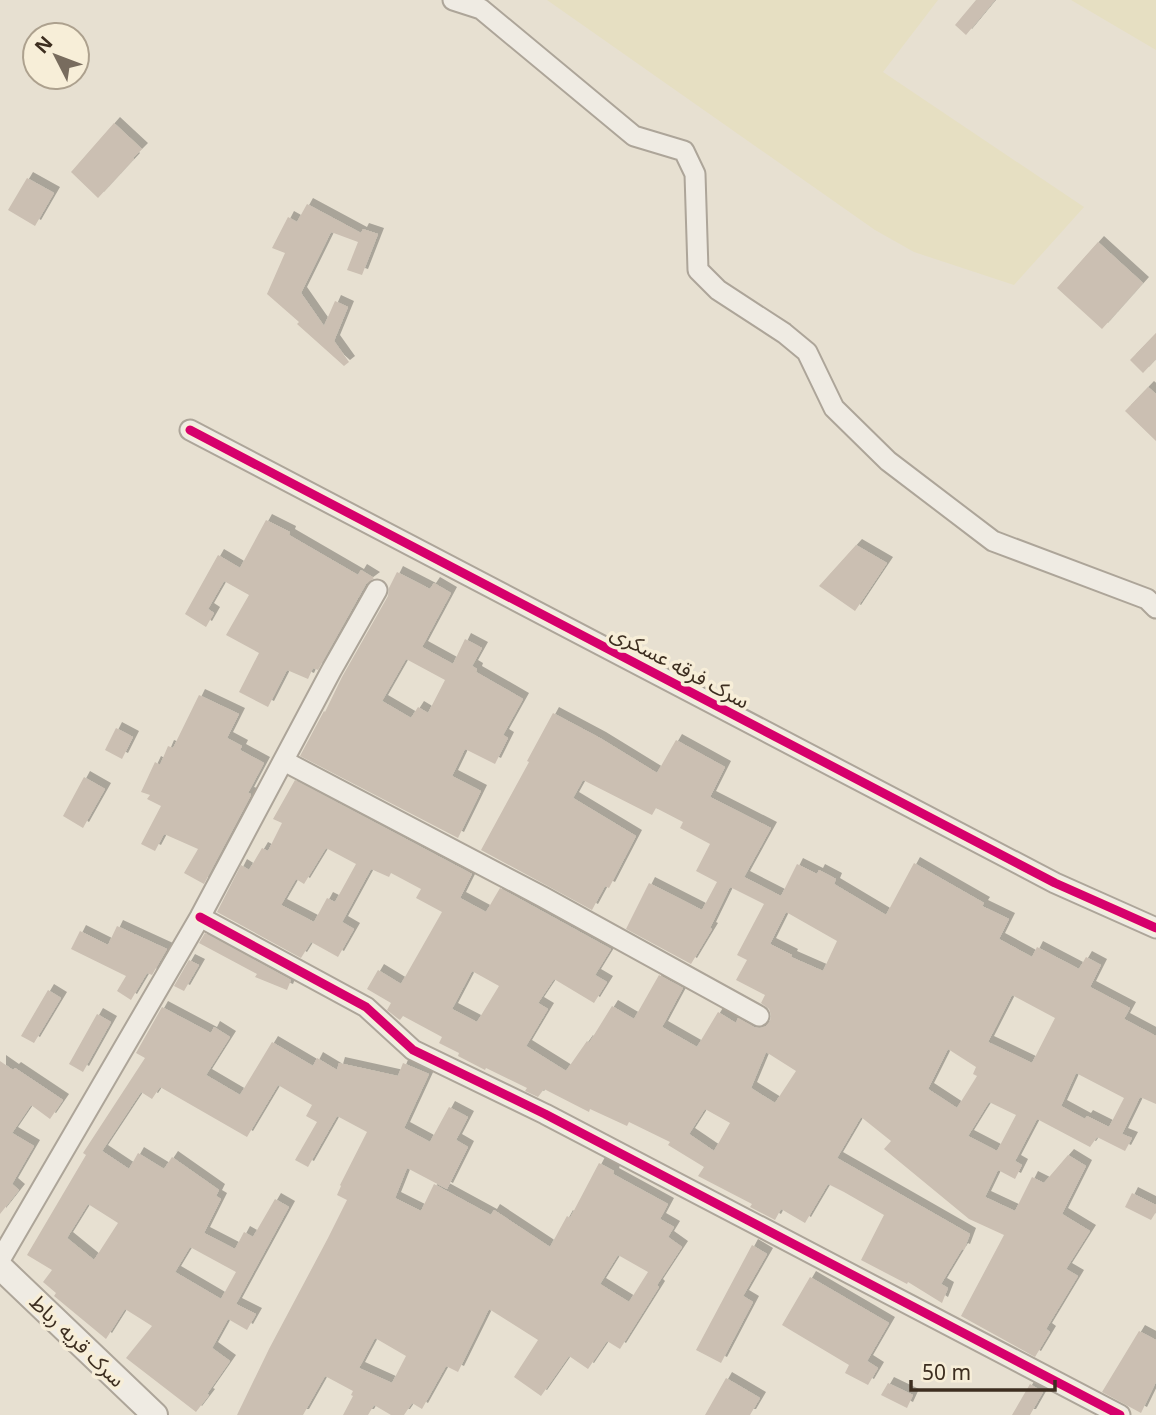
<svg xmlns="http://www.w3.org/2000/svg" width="1156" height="1415" viewBox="0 0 1156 1415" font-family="Georgia,'Noto Sans Arabic',serif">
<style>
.farmland{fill:#e6dfc2}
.building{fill:#cbbfb2;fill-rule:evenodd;filter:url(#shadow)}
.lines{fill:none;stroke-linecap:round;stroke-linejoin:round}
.minor-casing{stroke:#ada599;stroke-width:23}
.tertiary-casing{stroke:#ada599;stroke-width:28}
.minor{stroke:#efebe3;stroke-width:19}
.tertiary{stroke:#efebe3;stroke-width:24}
.cycleway-casing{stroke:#f7eed8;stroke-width:13}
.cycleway{stroke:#d6006c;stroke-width:9}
.labels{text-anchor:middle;stroke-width:7;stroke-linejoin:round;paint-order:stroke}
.street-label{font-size:21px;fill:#3d2e20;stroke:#f7eed8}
</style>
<defs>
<filter id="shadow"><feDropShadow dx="6" dy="-6" stdDeviation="0" flood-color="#0004"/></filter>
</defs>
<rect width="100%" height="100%" fill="#e7e0d1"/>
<path class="farmland" d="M547 0H938L883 72 1084 207 1014 285 914 252 875 230Z
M1071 0H1156V50Z"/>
<path class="building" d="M976 0H995L966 35 955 25Z
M114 123 142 149 133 158 134 159 98 198 71 172Z
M27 178 54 193 35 226 8 210Z
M307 204 361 233 363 229 378 234 362 275 347 270 358 242 331 232 301 293 324 326 335 301 348 307 334 341 349 362 344 366 297 324 299 322 267 294 285 253 272 248 288 217 297 222Z
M1098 242 1143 283 1102 329 1057 288Z
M1156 333V359L1143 373 1130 360Z
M1148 387 1156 394V441L1125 411Z
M266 520 290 532 289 535 358 575 361 570 374 578 366 584 318 670 313 668 308 679 287 670 268 707 239 692 259 653 226 635 249 595 224 581 208 609 214 613 206 627 185 614 218 555 240 568Z
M856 545 887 563 855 611 819 586Z
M397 572 430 589 434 583 451 593 422 647 453 664 465 639 482 648 472 666 477 669 476 672 523 699 503 735 508 738 495 764 465 749 452 776 481 791 458 838 300 756 324 711 325 712 342 677 388 596 389 588ZM406 659 445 680 428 713 418 707 411 718 382 701Z
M199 695 239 714 227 738 242 746 240 750 264 763 248 793 251 794 250 797 204 884 184 873 198 849 164 834 155 851 141 844 161 806 147 799 150 795 141 792 155 762 160 765 168 746 173 748Z
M553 713 600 738 657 773 676 740 725 767 710 797 771 828 744 877 781 896 797 864 817 874 819 870 836 879 834 884 886 915 914 863 984 903 982 906 1009 919 999 939 1032 957 1037 947 1079 969 1086 957 1101 965 1090 987 1130 1008 1124 1019 1156 1036V1104L1140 1097 1122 1134 1132 1138 1125 1151 1097 1137 1090 1147 1037 1119 1015 1161 1022 1165 1015 1179 998 1170 985 1197 1015 1211 1032 1177 1044 1183 1068 1155 1086 1166 1062 1214 1090 1231 1066 1269 1078 1276 1046 1329 1050 1332 1035 1357 961 1316 1004 1235 969 1219 884 1149 891 1141 861 1117 837 1158 970 1234 964 1250 962 1249 941 1284 948 1288 942 1303 908 1282 907 1284 861 1260 884 1215 844 1192 828 1184 805 1223 781 1209 775 1220 750 1207 752 1204 698 1176 704 1167 668 1145 670 1142 629 1122 627 1126 590 1109 589 1112 544 1089 538 1097 525 1091 527 1088 486 1068 485 1070 458 1056 459 1053 439 1043 442 1037 403 1016 400 1020 397 1018 387 1010 391 1003 367 989 378 970 401 984 442 912 416 898 421 889 391 873 389 877 371 869 342 922 354 929 338 957 311 942 301 958 217 912 241 865 249 870 262 848 268 851 282 823 273 819 295 780 472 874 460 898 486 912 500 888 611 949 595 975 607 982 594 1003 554 979 538 1003 548 1009 526 1046 566 1071 587 1041 589 1043 612 1006 634 1019 659 975 683 988 662 1027 697 1047 718 1012 736 1023 738 1018 754 1027 760 1028 766 1026 770 1021 771 1015 769 1009 761 1003 765 995 736 980 747 960 737 955 764 904 730 887 710 928 712 929 691 964 626 929 649 883 702 910 717 882 696 871 710 844 680 828 683 822 656 808 652 815 583 780 573 798 636 836 609 888 605 886 592 910 481 850 529 762 527 761ZM326 848 356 864 335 902 327 898 314 922 281 905 296 879 304 884ZM786 912 837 941 823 971 791 957 792 955 770 944ZM472 971 499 986 477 1022 452 1009ZM1012 995 1055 1018 1032 1063 988 1042ZM948 1049 976 1067 973 1074 977 1076 957 1108 928 1089ZM766 1052 796 1071 775 1103 751 1088ZM1076 1073 1124 1098 1109 1127 1087 1116 1085 1119 1061 1106ZM989 1102 1016 1115 997 1151 968 1136ZM705 1109 730 1123 714 1151 689 1134Z
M116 728 133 737 122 759 105 750Z
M84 777 105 789 83 828 63 816Z
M117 926 167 949 152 975 147 973 131 1000 117 991 126 976 71 949 80 931 108 945Z
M205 933 291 980 287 990 255 977 257 974 199 943Z
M189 960 199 965 184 991 174 986Z
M48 990 61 998 34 1043 21 1036Z
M162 1007 211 1033 214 1027 230 1037 206 1075 240 1095 272 1042 313 1066 317 1058 337 1070 339 1063 398 1076 403 1063 429 1074 404 1128 430 1142 449 1107 468 1117 456 1140 468 1147 447 1189 407 1168 395 1198 421 1211 434 1184 491 1215 494 1210 550 1247 567 1216 570 1218 599 1163 614 1171 613 1174 668 1204 660 1219 674 1227 668 1237 682 1247 657 1285 659 1287 620 1349 607 1341 588 1369 569 1356 541 1396 514 1377 538 1340 489 1309 458 1372 446 1366 422 1409 412 1403 404 1415H391L374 1405 368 1415H343L353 1396 351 1395 353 1391 325 1376 303 1415H237L269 1349 328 1238 347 1200 337 1195 341 1186 340 1185 367 1132 337 1116 308 1167 295 1160 317 1122 306 1116 312 1105 278 1085 247 1137 160 1087 152 1099 141 1092 102 1151 129 1169 138 1153 164 1169 172 1157 219 1190 216 1196 221 1199 204 1233 235 1249 244 1232 253 1237 275 1199 289 1207 236 1304 256 1314 247 1330 228 1319 212 1348 230 1361 207 1394 209 1395 196 1412 126 1358 152 1326 125 1309 106 1339 54 1296 56 1293 43 1282 52 1270 27 1255 86 1155 83 1153 145 1058 136 1053ZM88 1204 118 1223 94 1260 67 1238ZM190 1247 236 1272 221 1299 175 1272ZM618 1255 648 1272 629 1302 600 1284ZM375 1338 406 1356 392 1383 359 1368Z
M97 1014 111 1022 83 1072 69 1064Z
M0 1061 13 1070 15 1068 63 1100 50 1119 31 1105 12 1133 34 1146 12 1184 19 1190 0 1214Z
M1132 1193 1156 1205V1212L1151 1220 1125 1207Z
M752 1245 767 1254 743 1296 753 1302 721 1363 696 1350Z
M810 1277 889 1323 867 1361 878 1368 868 1385 845 1373 849 1365 782 1325Z
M1139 1331 1156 1340V1382L1141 1413 1102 1392Z
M726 1378 760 1398 750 1415H705Z
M888 1383 913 1395 907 1408 881 1395Z
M1030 1384 1043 1392 1030 1415H1012Z"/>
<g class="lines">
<g class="minor-casing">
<path id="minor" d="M453 0 481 9 634 136 684 151 695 174 698 270 718 290 784 333 807 352 834 408 888 461 993 541 1147 599 1156 608
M190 430 1055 883 1156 928
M284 761 543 897 759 1016
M200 917 366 1007 413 1050 545 1114 1120 1415
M0 1260 200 917 331 671 377 590"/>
</g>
<g class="tertiary-casing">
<path id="tertiary" d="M0 1267 155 1415"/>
</g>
<use href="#minor" class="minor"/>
<use href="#tertiary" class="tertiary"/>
<g class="cycleway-casing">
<path id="cycleway" d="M190 430 1055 883 1156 928
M200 917 366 1007 413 1050 545 1114 1120 1415"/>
</g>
<use href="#cycleway" class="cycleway"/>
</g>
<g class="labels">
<g class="street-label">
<text transform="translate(680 667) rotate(28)" y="7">سرک فرقه عسکری</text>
<text transform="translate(77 1341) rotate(44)" y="7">سرک قریه رباط</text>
</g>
</g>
<g transform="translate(56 56) rotate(312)"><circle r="33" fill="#f7eed8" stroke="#ada18e" stroke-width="2"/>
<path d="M0-5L12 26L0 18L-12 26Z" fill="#786c5e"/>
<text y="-10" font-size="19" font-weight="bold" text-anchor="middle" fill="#3d2e20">N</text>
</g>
<path d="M911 1380v10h144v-10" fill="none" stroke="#3d2e20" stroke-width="3.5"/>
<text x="922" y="1380" font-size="21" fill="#3d2e20" stroke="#f7eed8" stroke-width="5" paint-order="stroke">50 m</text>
</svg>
